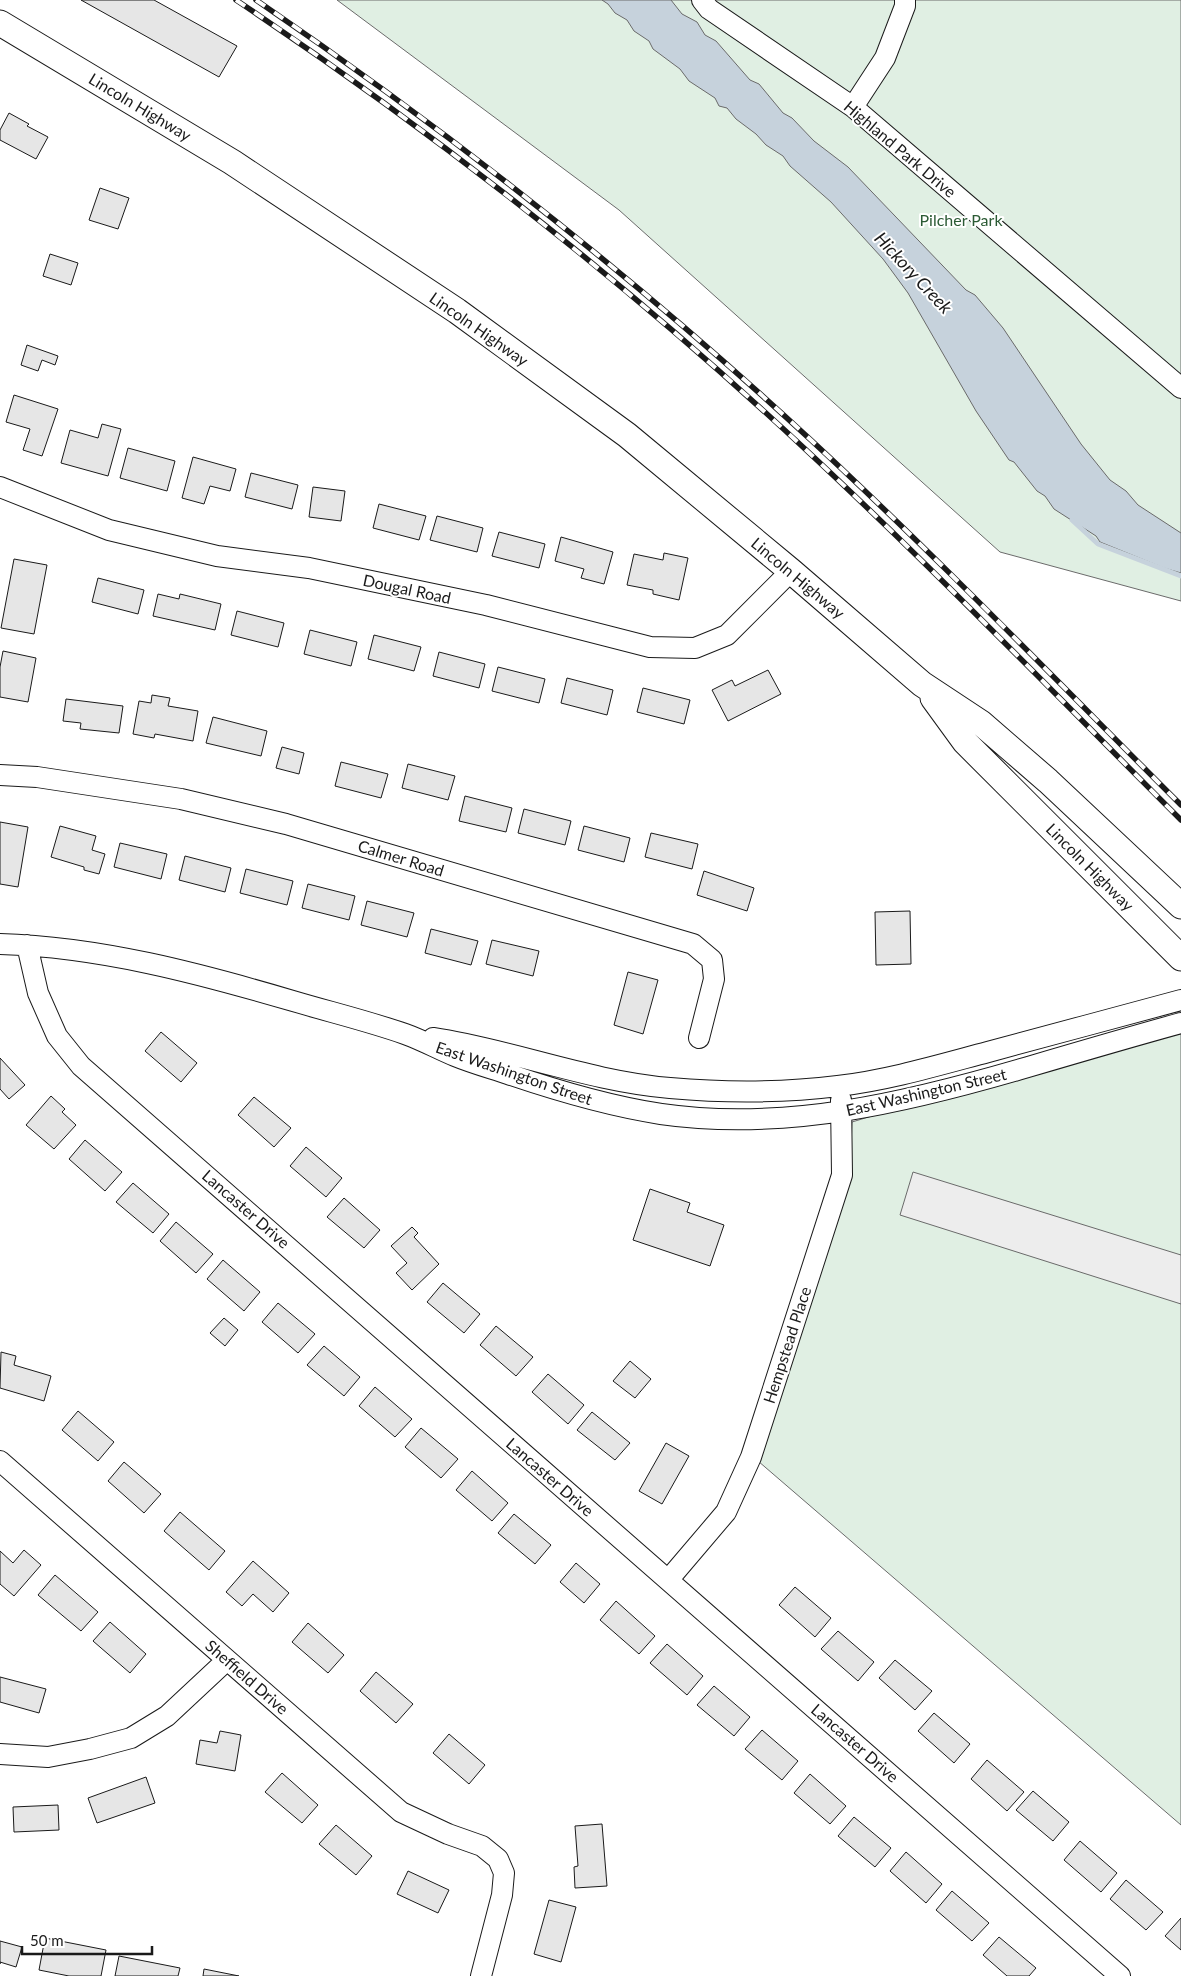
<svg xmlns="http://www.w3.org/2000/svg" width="1181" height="1976" viewBox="0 0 1181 1976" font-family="Lato,sans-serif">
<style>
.green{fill:#e0efe3;stroke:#6a6a6a}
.parking{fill:#ededed;stroke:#6a6a6a}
.water{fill:#c6d2dc;stroke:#6a6a6a}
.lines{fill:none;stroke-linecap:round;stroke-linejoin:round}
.stream{stroke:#c6d2dc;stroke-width:5}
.building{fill:#e6e6e6;stroke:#1a1a1a}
.minor-casing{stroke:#1a1a1a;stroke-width:22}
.major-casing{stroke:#1a1a1a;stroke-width:27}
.minor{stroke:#fff;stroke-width:20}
.major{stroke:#fff;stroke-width:25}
.rail-casing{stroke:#1a1a1a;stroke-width:5.5}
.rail{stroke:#fff;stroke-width:4;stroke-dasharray:11;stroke-linecap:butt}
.labels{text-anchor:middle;stroke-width:4;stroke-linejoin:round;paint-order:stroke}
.street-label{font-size:16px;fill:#1a1a1a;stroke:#fff}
.park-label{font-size:16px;fill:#2b5a34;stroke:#fff}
.water-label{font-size:18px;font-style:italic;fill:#1a1a1a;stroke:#fff}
</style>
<rect width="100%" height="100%" fill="#fff"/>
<path class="green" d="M337 0H1181V601L1000 552 619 210Z
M1181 1022V1825L758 1461 850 1171 852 1122Z"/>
<path class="parking" d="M913 1172 1181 1255V1304L900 1215Z"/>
<path class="water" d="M602 0H671L682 14 697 22 705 35 716 41 750 80 759 84 783 113 792 118 814 141 848 167 966 290 975 295 1003 328 1081 444 1110 480 1126 491 1138 505 1181 533V573L1164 568 1100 542 1096 536 1054 509 1045 496 1037 491 1014 462 1009 460 976 411 908 293 883 259 831 202 790 166 783 156 766 145 756 134 736 119 727 108 719 106 715 98 689 81 680 69 653 49 649 41 634 31 627 20 615 13 608 4Z"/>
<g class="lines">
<path class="stream" d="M1072 520 1098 544 1181 576"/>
</g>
<path class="building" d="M81 0H154L237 46 219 77Z
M9 113 29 124 27 126 48 137 36 159 0 140V130Z
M100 188 129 198 118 229 89 220Z
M50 254 78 263 71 285 43 276Z
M27 345 58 356 55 365 42 360 38 371 21 365Z
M14 395 58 409 42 456 23 450 30 429 6 422Z
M102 424 121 429 108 476 61 463 70 430 98 438Z
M128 448 175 461 167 491 120 478Z
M193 457 236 469 230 491 210 486 204 504 182 498Z
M251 473 298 485 292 509 245 497Z
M313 487 345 491 341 521 309 517Z
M379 504 426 516 419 540 373 528Z
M437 516 483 528 477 552 430 540Z
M499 532 545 544 539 568 492 556Z
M561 537 613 552 604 584 581 578 584 569 555 561Z
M664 553 688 558 679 600 653 594V590L627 585 634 554 663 560Z
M14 559 47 565 34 634 1 628Z
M98 578 144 590 138 614 92 602Z
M158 594 179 599 180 594 221 604 215 630 153 616Z
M237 611 284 623 278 647 231 635Z
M310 630 357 642 351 666 304 654Z
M374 635 421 647 414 671 368 659Z
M3 651 36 658 28 702 0 697V667Z
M439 652 485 664 479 688 433 676Z
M498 667 545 679 539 703 492 691Z
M768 670 781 694 728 721 712 690 732 680 735 686Z
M567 678 613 690 607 715 561 703Z
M643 688 690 700 684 724 637 712Z
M152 695 170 698 168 706 198 711 193 741 155 734 154 738 133 734 139 701 151 703Z
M66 699 123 706 119 733 80 729 81 723 63 721Z
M213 717 267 731 261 756 206 743Z
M282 747 304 753 299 774 276 768Z
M341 762 388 774 381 798 335 786Z
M408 764 455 776 448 800 402 788Z
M465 796 512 808 506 832 459 821Z
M524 809 571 821 565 845 518 833Z
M0 822 28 827 18 887 0 884Z
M60 826 96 836 92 850 105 854 99 874 84 870V867L51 857Z
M584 826 630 838 624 862 578 850Z
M651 833 698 844 692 869 645 857Z
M120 843 167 854 161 879 114 867Z
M185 856 231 868 225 892 179 880Z
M246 869 293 881 287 905 240 893Z
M704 871 754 888 747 911 697 895Z
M308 884 355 896 349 920 302 908Z
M367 901 414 913 407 937 361 925Z
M910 911 911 964 876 965 875 912Z
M431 929 478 941 471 965 425 953Z
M492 940 539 951 533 976 486 964Z
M628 972 658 980 643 1034 614 1025Z
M161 1032 197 1063 181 1082 145 1051Z
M0 1058 25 1085 9 1099 0 1089Z
M51 1096 65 1109 62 1112 76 1125 54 1149 26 1125Z
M254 1097 291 1128 274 1147 238 1115Z
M85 1140 122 1172 105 1191 69 1159Z
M306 1147 342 1178 326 1197 290 1166Z
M133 1183 169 1214 153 1233 116 1202Z
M650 1189 690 1203 687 1212 724 1225 710 1266 633 1240Z
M344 1198 380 1230 364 1248 327 1217Z
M176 1222 213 1254 196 1273 160 1241Z
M412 1227 418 1233 414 1237 439 1264 412 1290 396 1273 407 1263 391 1246Z
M223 1260 260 1292 244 1311 207 1279Z
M443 1283 480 1314 464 1333 427 1302Z
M278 1303 315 1334 298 1353 262 1322Z
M224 1318 238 1330 225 1346 210 1333Z
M496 1326 533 1357 516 1376 480 1345Z
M324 1346 360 1377 344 1396 307 1365Z
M1 1352 16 1356 14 1365 51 1376 44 1401 0 1388Z
M630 1361 651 1379 635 1398 613 1381Z
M548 1374 584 1405 568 1424 532 1392Z
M375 1387 412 1419 395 1437 359 1406Z
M78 1411 114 1442 98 1461 62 1430Z
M592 1412 630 1443 615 1460 577 1430Z
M421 1428 458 1459 441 1478 405 1447Z
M666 1443 689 1456 662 1504 639 1491Z
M124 1462 161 1494 144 1513 108 1481Z
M472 1471 508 1503 492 1521 456 1490Z
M180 1512 225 1551 209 1570 164 1531Z
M514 1514 551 1545 535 1564 498 1533Z
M24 1550 41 1565 14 1596 0 1584V1551L13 1563Z
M253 1561 289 1593 273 1612 253 1594 242 1606 226 1592Z
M576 1563 600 1584 584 1603 560 1582Z
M55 1575 98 1612 81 1631 38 1595Z
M795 1587 831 1618 815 1637 779 1605Z
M616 1601 655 1636 639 1654 600 1620Z
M110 1622 146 1654 130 1673 93 1641Z
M308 1623 344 1655 328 1673 292 1642Z
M838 1631 874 1662 858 1681 821 1649Z
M667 1644 703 1676 687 1695 650 1663Z
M895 1660 932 1691 915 1710 879 1678Z
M376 1672 413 1704 396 1723 360 1691Z
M0 1677 46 1689 39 1713 0 1702Z
M714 1686 750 1717 734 1736 697 1705Z
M934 1713 970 1744 954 1763 918 1731Z
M762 1730 798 1761 782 1780 745 1749Z
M220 1731 241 1735 235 1771 196 1764 200 1740 217 1743Z
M449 1734 485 1765 469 1784 433 1753Z
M987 1760 1024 1792 1007 1811 971 1779Z
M282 1773 318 1805 302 1823 265 1792Z
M810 1774 846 1806 830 1824 794 1793Z
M146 1777 155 1803 97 1823 88 1798Z
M1033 1791 1069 1822 1053 1841 1016 1810Z
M58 1805 59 1830 14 1832 13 1807Z
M854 1817 891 1848 875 1867 838 1836Z
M602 1824 607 1886 575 1888 574 1867 578 1866 575 1826Z
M336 1825 372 1856 356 1875 319 1844Z
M1080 1841 1117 1873 1101 1892 1064 1860Z
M906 1852 942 1884 926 1903 890 1871Z
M408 1871 449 1890 438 1913 397 1894Z
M1126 1880 1163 1912 1146 1930 1110 1899Z
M952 1891 989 1923 972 1941 936 1910Z
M549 1900 576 1907 561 1962 534 1954Z
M1181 1918V1950L1165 1936Z
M999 1937 1036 1968 1029 1976H1007L983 1955Z
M45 1938 106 1950 101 1976H69L39 1970Z
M0 1941 22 1947 16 1967 0 1962V1964Z
M119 1956 180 1968 178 1976H115Z
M204 1969 239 1976H203Z"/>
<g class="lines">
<g class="minor-casing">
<path id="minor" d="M702 0 709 9 853 107 1181 388
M853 107 885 58 905 6V0
M0 487 109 530 217 556 309 568 486 605 650 647 695 648 727 635 791 571
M0 775 37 777 181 799 286 824 693 944 712 960 714 979 699 1038
M0 944C100 947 198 973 293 1001 330 1012 368 1021 405 1034 422 1040 438 1049 455 1056 472 1063 490 1068 508 1074 558 1091 608 1106 661 1114 786 1132 909 1102 1028 1067 1079 1052 1130 1037 1181 1023
M27 945 38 993 57 1036 81 1066 1120 1976
M433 1038C513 1050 588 1081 670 1088 726 1093 782 1093 838 1086 889 1080 939 1065 988 1052 1052 1035 1117 1017 1181 1000
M0 1461 401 1812 448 1834 482 1846 498 1859 504 1873 502 1895 481 1976
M669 1579 726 1512 751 1457 842 1175 841 1100
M0 1754 48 1757 90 1749 131 1738 167 1716 227 1660"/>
</g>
<g class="major-casing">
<path id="major" d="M0 23 232 162 457 311 627 435 791 571 922 684 981 723 1048 781 1181 906
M933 698 965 742 1181 958"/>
</g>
<use href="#minor" class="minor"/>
<use href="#major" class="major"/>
<g class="rail-casing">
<path id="rail" d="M236 0C434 132 629 285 804 448 933 568 1056 695 1181 820
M256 0C451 133 638 280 812 441 938 558 1059 683 1181 805"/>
</g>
<use href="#rail" class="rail"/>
</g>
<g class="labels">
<g class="street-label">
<text transform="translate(140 107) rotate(31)" y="6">Lincoln Highway</text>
<text transform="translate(900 149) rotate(40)" y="6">Highland Park Drive</text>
<text transform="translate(479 329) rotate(35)" y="6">Lincoln Highway</text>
<text transform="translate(798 578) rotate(40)" y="6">Lincoln Highway</text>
<text transform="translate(407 589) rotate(12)" y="6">Dougal Road</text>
<text transform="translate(401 858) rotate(17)" y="6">Calmer Road</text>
<text transform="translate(1090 867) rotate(45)" y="6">Lincoln Highway</text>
<text transform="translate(514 1073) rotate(19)" y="6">East Washington Street</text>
<text transform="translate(926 1092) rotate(-13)" y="6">East Washington Street</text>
<text transform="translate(246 1209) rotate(41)" y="6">Lancaster Drive</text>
<text transform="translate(787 1345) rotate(-72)" y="6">Hempstead Place</text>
<text transform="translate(550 1477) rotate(41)" y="6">Lancaster Drive</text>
<text transform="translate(247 1677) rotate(41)" y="6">Sheffield Drive</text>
<text transform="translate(855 1743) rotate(41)" y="6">Lancaster Drive</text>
</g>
<g class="park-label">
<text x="961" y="226">Pilcher Park</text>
</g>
<g class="water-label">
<text transform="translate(913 273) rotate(47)" y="6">Hickory Creek</text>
</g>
</g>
<path d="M22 1946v8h130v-8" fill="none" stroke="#1a1a1a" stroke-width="2.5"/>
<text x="30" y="1946" font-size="15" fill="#1a1a1a" stroke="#ffffff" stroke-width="4" paint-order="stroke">50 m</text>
</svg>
